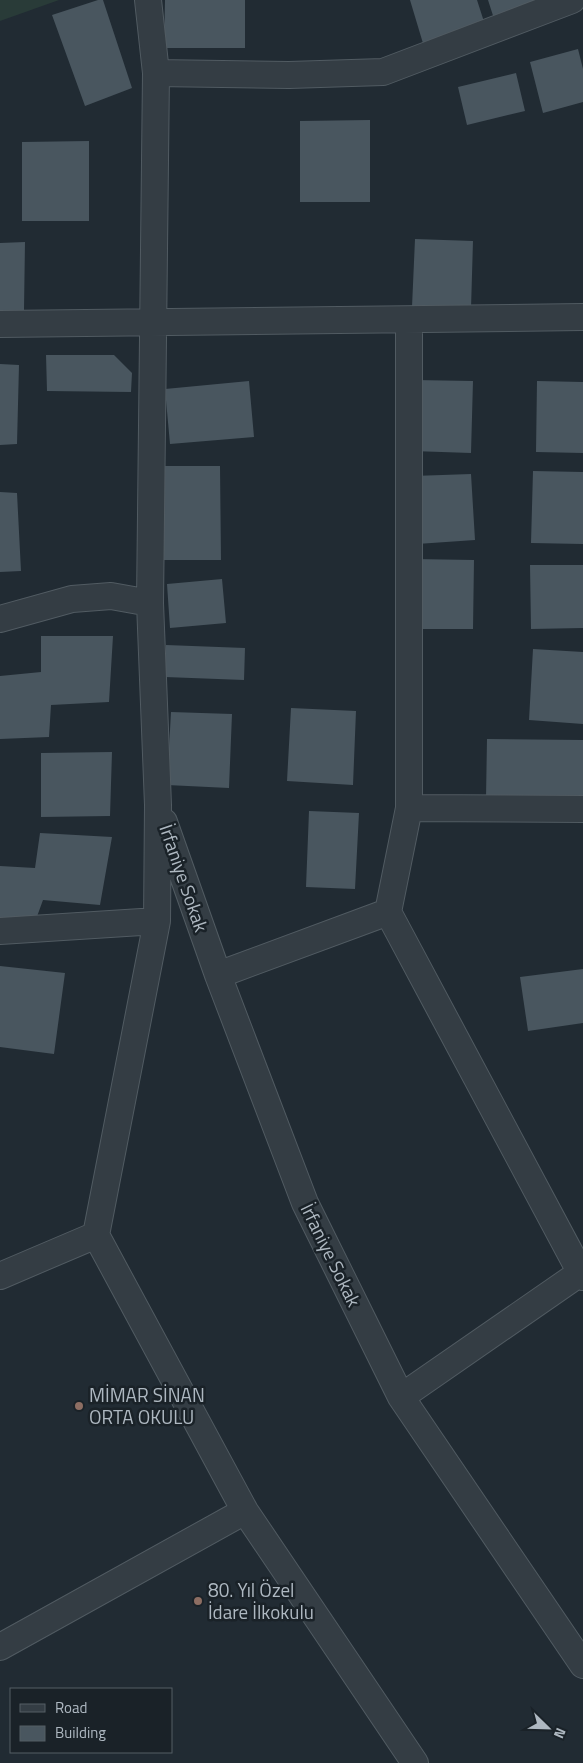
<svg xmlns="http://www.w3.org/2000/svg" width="583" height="1763" viewBox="0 0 583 1763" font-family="'Titillium Web',sans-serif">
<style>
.green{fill:#293b38}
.building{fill:#49565f}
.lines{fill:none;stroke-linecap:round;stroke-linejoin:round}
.minor-casing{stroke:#515b62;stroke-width:28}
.minor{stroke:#343d44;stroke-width:26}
.education-dot{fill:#8d6e63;stroke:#1a2228;stroke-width:2}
.labels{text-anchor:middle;stroke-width:5;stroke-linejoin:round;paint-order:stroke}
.street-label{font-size:19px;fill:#aeb8c1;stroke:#1a2228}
.poi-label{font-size:19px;fill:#aeb8c1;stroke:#1a2228;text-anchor:start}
</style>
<rect width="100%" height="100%" fill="#212b33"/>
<path class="green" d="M0 0H59L0 21Z"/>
<path class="building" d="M98 0H103L132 88 85 106 52 15Z
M165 0H245V48H164Z
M410 0H477L487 31 425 50Z
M488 0H556L496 25Z
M578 49 583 69V102L543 113 530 62Z
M516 73 525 111 467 125 458 87Z
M370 120V202H300V121Z
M89 141V221H22V142Z
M415 239 473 241 471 309 412 307Z
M25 242 24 310H0V243Z
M46 355H114L132 373 131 392 47 391Z
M0 364 19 365 17 444 0 445Z
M414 380 473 381 471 453 412 451Z
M249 381 254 437 170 444 165 389Z
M537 381 583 382V453L536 452Z
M162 466H220L221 560H164Z
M533 471 583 472V544L531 543Z
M471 474 475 540 417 544 413 476Z
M0 492 17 493 21 571 0 572Z
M413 559 474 560 473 629H412Z
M530 565H583V628L531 629Z
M222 579 226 623 170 628 167 584Z
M41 636H113L109 702 51 705 49 737 0 739V676L41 672Z
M166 645 245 648 244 680 165 677Z
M533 649 583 652V724L529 720Z
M291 708 356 711 353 785 287 781Z
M171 712 232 714 229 788 167 785Z
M487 739 583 740V799L486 798Z
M112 752 110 816 41 817V753Z
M309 811 359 813 355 889 306 887Z
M40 833 112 837 100 905 43 900 35 922 0 925V866L35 868Z
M0 966 65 973 54 1054 0 1047Z
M583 969V1023L528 1031 520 977Z"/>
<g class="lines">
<g class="minor-casing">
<path id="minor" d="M148 0 156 73 150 603 158 805 157 921 96 1235 245 1511 415 1763
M156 73 289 75 383 72 572 0
M409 320V808L388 912 583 1277
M0 324 583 317
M0 619 72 599 111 596 150 603
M409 808 583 809
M164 822 218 975 305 1203 401 1397 583 1665
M0 931 157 921
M218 975 388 912
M0 1276 96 1235
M401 1397 583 1271
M0 1647 245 1511"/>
</g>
<use href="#minor" class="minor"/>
</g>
<g class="education-dot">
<circle cx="79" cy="1406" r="5"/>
<circle cx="198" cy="1601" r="5"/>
</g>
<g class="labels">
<g class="street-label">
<text transform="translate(184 878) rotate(71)" y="7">İrfaniye Sokak</text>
<text transform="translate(331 1255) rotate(64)" y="7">İrfaniye Sokak</text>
</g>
<g class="poi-label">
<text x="89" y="1402">MİMAR SİNAN<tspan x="89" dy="22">ORTA OKULU</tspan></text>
<text x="208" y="1597">80. Yıl Özel<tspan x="208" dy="22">İdare İlkokulu</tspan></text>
</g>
</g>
<rect x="10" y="1688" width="162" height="65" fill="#1a2228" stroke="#555e65"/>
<rect x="20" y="1704" width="25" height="8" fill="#343d44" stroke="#555e65"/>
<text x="55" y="1713" font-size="15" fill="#aeb8c1">Road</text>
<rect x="20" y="1726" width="25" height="15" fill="#49565f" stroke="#555e65"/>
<text x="55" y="1738" font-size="15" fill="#aeb8c1">Building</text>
<g transform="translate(548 1728) rotate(113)" stroke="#1a2228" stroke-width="4" paint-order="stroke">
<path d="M0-4L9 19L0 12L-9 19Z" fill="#aeb8c1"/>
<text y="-8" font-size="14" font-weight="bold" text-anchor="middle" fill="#aeb8c1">N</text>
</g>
</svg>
